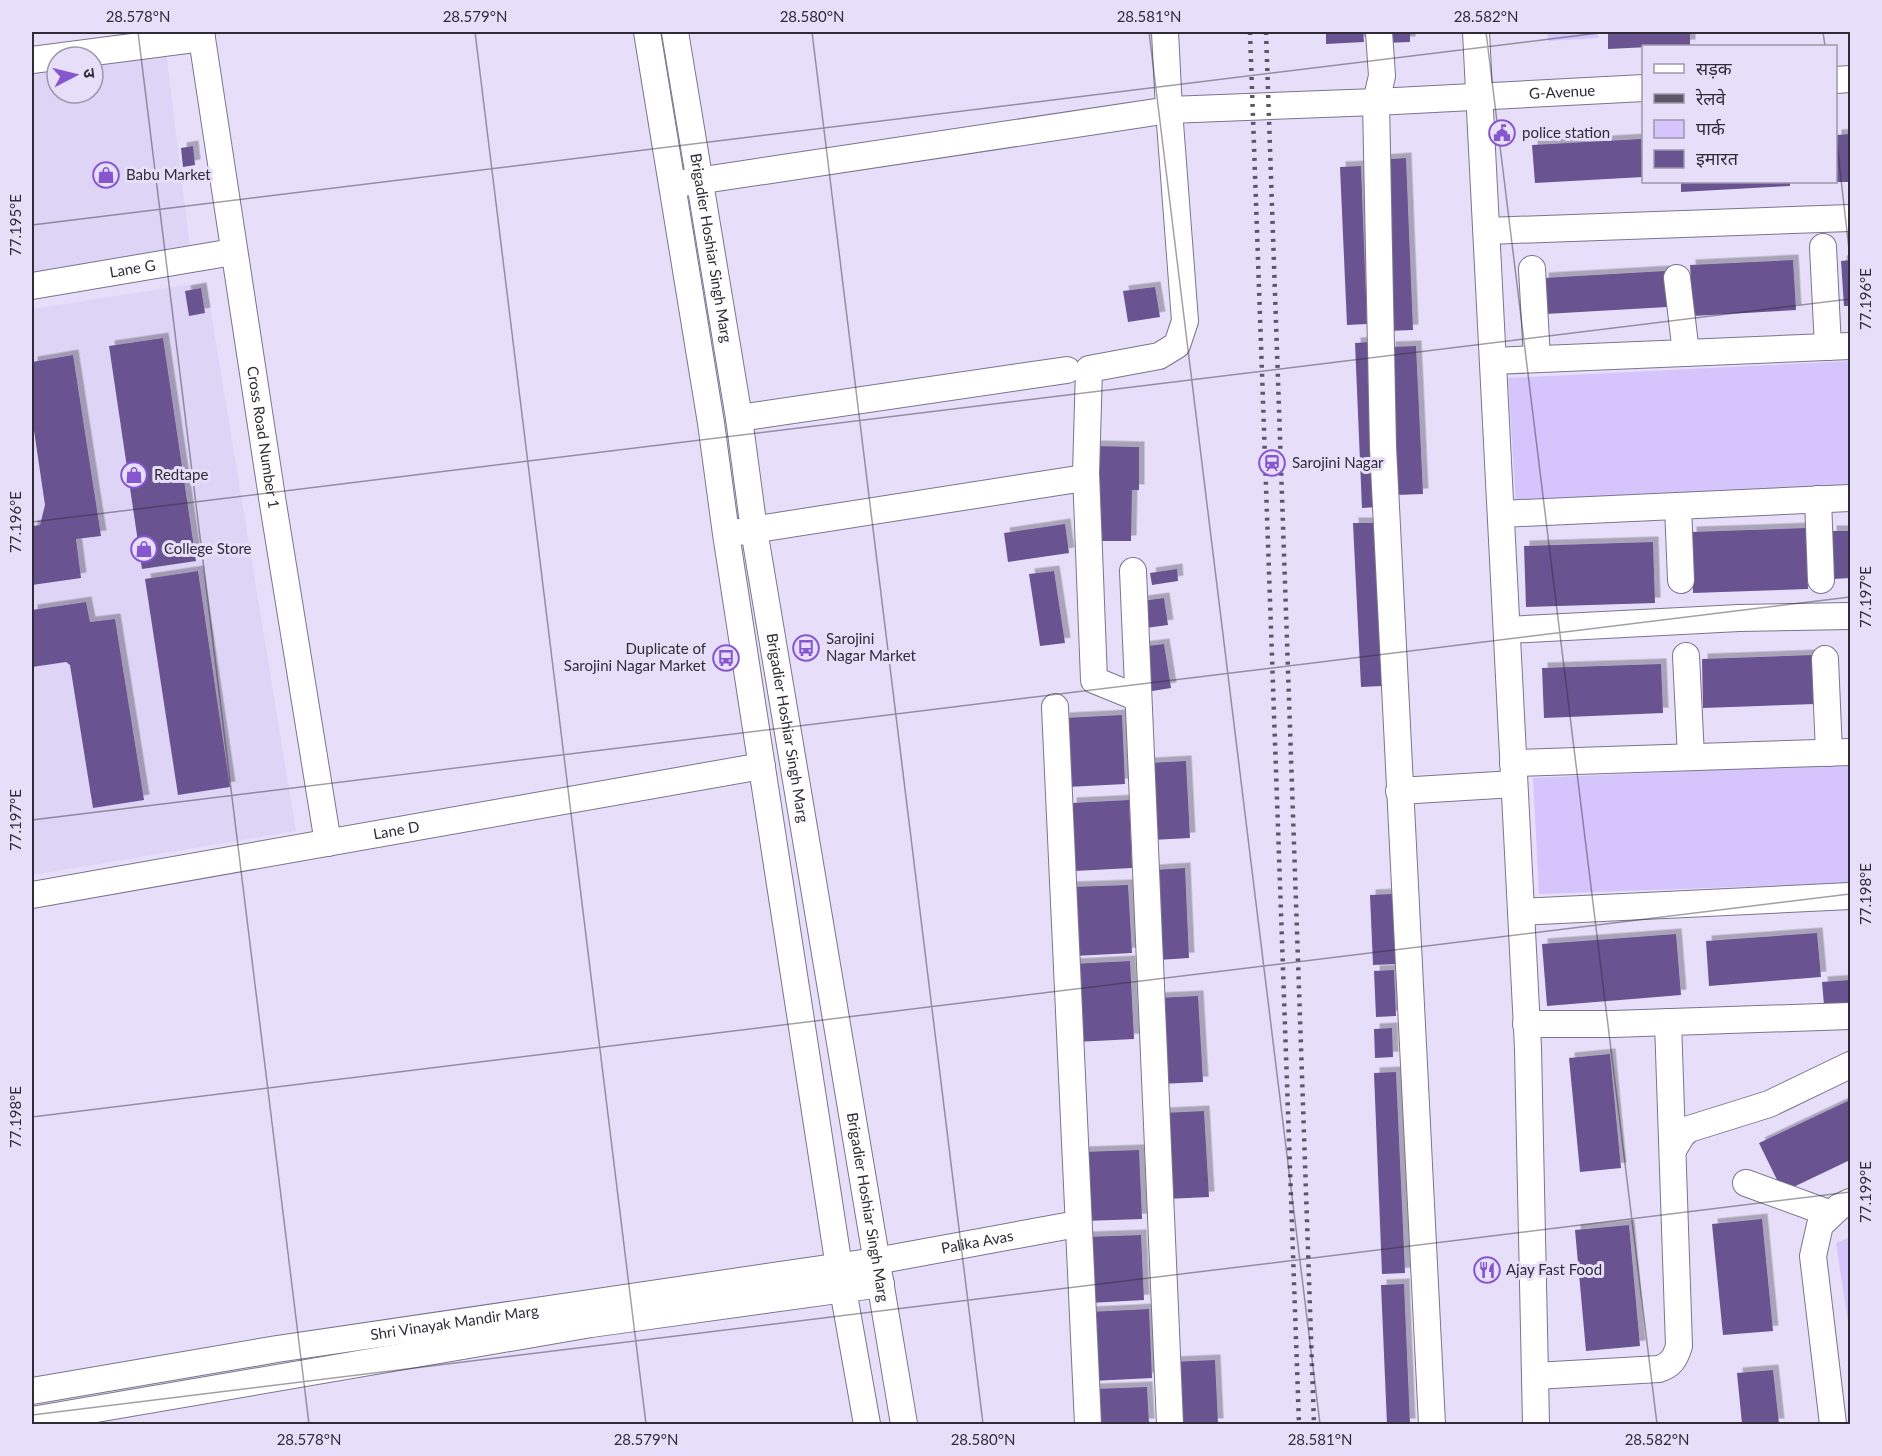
<svg xmlns="http://www.w3.org/2000/svg" width="1882" height="1456" viewBox="0 0 1882 1456" font-family="Lato,'Noto Sans Devanagari',sans-serif">
<style>
.built{fill:#ded4f6}
.green{fill:#d6c5fc}
.building{fill:#695391;filter:url(#shadow)}
.lines{fill:none;stroke-linecap:round;stroke-linejoin:round}
.minor-casing{stroke:#7b748c;stroke-width:28}
.minor{stroke:#fff;stroke-width:26}
.rail{stroke:#5b5766;stroke-width:4.5;stroke-dasharray:3 6;stroke-linecap:butt}
.ticks{fill:none;stroke:#2f2c37;stroke-width:1.5;stroke-opacity:0.45}
.labels{text-anchor:middle;stroke-width:6;stroke-linejoin:round;paint-order:stroke}
.street-label{font-size:15px;fill:#2f2c37;stroke:#e7dffa}
.poi-label{font-size:15px;fill:#2f2c37;stroke:#e7dffa;text-anchor:start}
.neatline{fill:none;stroke:#2f2c37;stroke-width:2}
.ticks-label{font-size:15px;text-anchor:middle;fill:#2f2c37}
</style>
<defs>
<filter id="shadow"><feDropShadow dx="5.5" dy="-5.5" stdDeviation="0" flood-color="#0004"/></filter>
</defs>
<rect width="100%" height="100%" fill="#e7dffa"/>
<path class="built" d="M166 52 191 256 32 278V72L57 68V93H93V63Z
M206 282 296 831 32 875V309Z"/>
<path class="green" d="M1548 32H1598V38L1548 41Z
M1850 361V489L1516 506 1508 378Z
M1850 764V883L1539 894 1533 778Z
M1850 1237V1335L1836 1243Z"/>
<path class="building" d="M1326 32H1363L1364 42 1326 44Z
M1385 32H1410V42L1385 43Z
M1608 32H1690V45L1608 49Z
M1850 134V182H1836V135Z
M1641 139 1643 177 1535 183 1532 145Z
M193 146 195 165 183 167 181 148Z
M1406 158 1413 330 1387 331 1379 160Z
M1361 166 1367 324 1347 325 1340 167Z
M1681 182H1790V186L1681 192Z
M1793 260 1796 310 1693 316 1690 265Z
M1850 260V306H1844L1841 261Z
M1665 271 1667 307 1545 314 1543 278Z
M1155 287 1160 317 1128 322 1123 291Z
M201 288 205 313 189 316 185 291Z
M163 338 196 561 142 569 109 346Z
M1370 342 1377 507 1362 508 1355 343Z
M1416 346 1423 494 1396 495 1390 347Z
M73 355 101 536 76 539 81 578 32 585V526L40 525 45 505 32 417V362Z
M1094 446 1139 447V490H1132L1131 541H1100V489H1094Z
M1353 523H1375L1382 686 1361 687Z
M1065 524 1069 553 1008 562 1004 533Z
M1806 528 1808 589 1693 593 1691 532Z
M1831 531H1850V578L1833 579Z
M1653 542 1655 603 1526 607 1524 546Z
M1177 569 1178 581 1152 585 1150 573Z
M198 571 230 787 178 795 145 579Z
M1054 571 1065 643 1040 646 1029 574Z
M1164 598 1168 625 1146 628 1142 601Z
M86 602 90 622 115 619 144 800 93 808 70 665 66 662 32 667V610Z
M1164 644 1171 688 1146 692 1140 647Z
M1813 655 1815 704 1703 708 1702 659Z
M1661 664 1663 713 1544 718 1542 668Z
M1122 715 1125 784 1067 787 1064 718Z
M1186 761 1190 838 1152 840 1149 763Z
M1129 800 1132 868 1074 871 1071 803Z
M1185 868 1189 958 1158 960 1154 870Z
M1128 885 1132 953 1074 956 1070 887Z
M1392 894 1396 964 1373 965 1370 895Z
M1817 933 1821 977 1709 986 1706 941Z
M1676 934 1681 995 1547 1006 1542 944Z
M1130 961 1134 1039 1075 1042 1071 964Z
M1394 970 1396 1016 1376 1017 1374 971Z
M1850 980V1003L1824 1005 1822 982Z
M1198 996 1203 1082 1159 1084 1155 998Z
M1392 1028 1393 1057 1375 1058 1374 1029Z
M1610 1054 1621 1168 1580 1172 1569 1058Z
M1396 1072 1405 1273 1382 1274 1374 1073Z
M1850 1100V1160L1783 1192 1759 1143Z
M1204 1111 1209 1197 1166 1199 1162 1113Z
M1139 1150 1142 1219 1084 1221 1081 1152Z
M1762 1219 1773 1331 1723 1335 1712 1224Z
M1629 1225 1640 1346 1586 1351 1575 1230Z
M1141 1235 1144 1300 1089 1303 1086 1237Z
M1404 1284 1410 1424H1387L1381 1285Z
M1149 1309 1152 1378 1092 1381 1089 1312Z
M1215 1360 1218 1424H1173L1170 1362Z
M1773 1370 1779 1424H1742L1737 1373Z
M1147 1387 1149 1424H1096L1094 1389Z"/>
<g class="lines">
<g class="minor-casing">
<g id="minor">
<path id="s1" d="M201 32 273 504 328 843"/>
<path d="M647 32 711 423 726 534 839 1267 867 1424"/>
<path id="s2" d="M675 32 739 418 754 530 904 1424"/>
<path d="M1379 32 1382 76 1376 102 1383 447 1432 1424"/>
<path d="M1476 32 1528 1048 1536 1424"/>
<path d="M32 60 202 38"/>
<path d="M1836 80 1850 79"/>
<path id="s3" d="M684 183 1169 110 1376 102 1644 88"/>
<path d="M1487 231 1850 218"/>
<path d="M1823 247 1828 347"/>
<path d="M1532 269 1537 359"/>
<path d="M1677 278 1686 353"/>
<path id="s4" d="M32 286 233 252"/>
<path d="M1493 361 1850 346"/>
<path d="M739 418 1067 370"/>
<path d="M1086 473 1094 680 1138 698"/>
<path d="M1818 499 1821 580"/>
<path d="M1678 506 1681 580"/>
<path d="M1501 514 1850 498"/>
<path d="M739 532 1084 478 1086 473 1089 369 1159 356 1177 345 1185 321 1169 110 1165 32"/>
<path d="M1133 571 1170 1424"/>
<path d="M1507 630 1739 618 1850 616"/>
<path d="M1686 656 1691 757"/>
<path d="M1825 659 1829 753"/>
<path d="M1055 707 1088 1424"/>
<path d="M1513 763 1850 752"/>
<path d="M1399 791 1514 784"/>
<path id="s5" d="M32 895 762 766"/>
<path d="M1521 912 1850 896"/>
<path d="M1526 1024H1613L1850 1016"/>
<path d="M1673 1150 1682 1135 1689 1129 1769 1104 1850 1065"/>
<path d="M1746 1183 1831 1214"/>
<path d="M1535 1376 1659 1369C1671 1365 1675 1359 1679 1346L1668 1022"/>
<path id="s6" d="M32 1391 277 1349 876 1261 1077 1224"/>
<path d="M32 1420 591 1324 881 1284"/>
<path d="M1833 1424 1813 1256 1820 1225 1839 1207 1850 1202"/>
</g>
</g>
<use href="#minor" class="minor"/>
<path class="rail" d="M1250 32 1299 1424
M1266 32 1314 1424"/>
</g>
<path class="ticks" d="M138 32 309 1424M475 32 646 1424M812 32 983 1424M1149 32 1320 1424M1486 32 1657 1424M1823 32 1825 46M1836 135 1850 258M32 225 1607 32M32 522 1850 299M32 820 1850 597M32 1117 1850 894M32 1415 1850 1192"/>
<defs>
<g id="civic-ring" transform="scale(1.35)"><circle r="9.5" fill="#e7dffa" stroke="#8656cf" stroke-width="1.5"/><path d="M-.6-6.5H3V-4.5H.6V-3L4-1V1h2V6H-6V1h2V-1L-.6-3ZM-1.2 2.5V6h2.4V2.5Z" fill="#8656cf"/></g>
<g id="shop-ring" transform="scale(1.35)"><circle r="9.5" fill="#e7dffa" stroke="#8656cf" stroke-width="1.5"/><path d="M-5-2.5h2.3a2.7 3.5 0 0 1 5.4 0H5L5.5 6h-11ZM-1.5-2.5h3a1.5 2.3 0 0 0-3 0Z" fill="#8656cf"/></g>
<g id="station-ring" transform="scale(1.35)"><circle r="9.5" fill="#e7dffa" stroke="#8656cf" stroke-width="1.5"/><path d="M-3-6H3Q5-6 5-4V2Q5 4 3 4L4.5 6H3L1.5 4h-3L-3 6H-4.5L-3 4Q-5 4-5 2V-4Q-5-6-3-6ZM-3.5-4v3h7v-3ZM-3.5 1v1.5H-2V1ZM2 1v1.5H3.5V1Z" fill="#8656cf"/></g>
<g id="bus-ring" transform="scale(1.35)"><circle r="9.5" fill="#e7dffa" stroke="#8656cf" stroke-width="1.5"/><path d="M-5-6H5V4H4V6H2V4H-2V6H-4V4H-5ZM-3.5-4V0h7V-4ZM-3.5 1.2v1.5H-2V1.2ZM2 1.2v1.5H3.5V1.2Z" fill="#8656cf"/></g>
<g id="restaurant-ring" transform="scale(1.35)"><circle r="9.5" fill="#e7dffa" stroke="#8656cf" stroke-width="1.5"/><path d="M-5-6h1v4h1v-4h1v4h1v-4h1v5L-1.5 .5V6h-2V.5L-5-1ZM5-6V6H3V1.5H1.5Q1.5-4 5-6Z" fill="#8656cf"/></g>
</defs>
<g fill-rule="evenodd">
<use href="#civic-ring" x="1502" y="133"/>
<use href="#shop-ring" x="106" y="175"/>
<use href="#station-ring" x="1272" y="463"/>
<use href="#shop-ring" x="134" y="475"/>
<use href="#shop-ring" x="144" y="549"/>
<use href="#bus-ring" x="806" y="648"/>
<use href="#bus-ring" x="726" y="658"/>
<use href="#restaurant-ring" x="1487" y="1270"/>
</g>
<g class="labels">
<g class="street-label">
<text dy="5" stroke="none"><textPath href="#s3" startOffset="884">G-Avenue</textPath></text>
<text dy="5" stroke="none"><textPath href="#s2" startOffset="219">Brigadier Hoshiar Singh Marg</textPath></text>
<text dy="5" stroke="none"><textPath href="#s4" startOffset="102">Lane G</textPath></text>
<text dy="5" stroke="none"><textPath href="#s1" startOffset="410">Cross Road Number 1</textPath></text>
<text dy="5" stroke="none"><textPath href="#s2" startOffset="705">Brigadier Hoshiar Singh Marg</textPath></text>
<text dy="5" stroke="none"><textPath href="#s5" startOffset="370">Lane D</textPath></text>
<text dy="5" stroke="none"><textPath href="#s2" startOffset="1191">Brigadier Hoshiar Singh Marg</textPath></text>
<text dy="5" stroke="none"><textPath href="#s6" startOffset="957">Palika Avas</textPath></text>
<text dy="5" stroke="none"><textPath href="#s6" startOffset="428">Shri Vinayak Mandir Marg</textPath></text>
</g>
<g class="poi-label">
<text x="1522" y="138">police station</text>
<text x="126" y="180">Babu Market</text>
<text x="1292" y="468">Sarojini Nagar</text>
<text x="154" y="480">Redtape</text>
<text x="164" y="554">College Store</text>
<text x="826" y="644">Sarojini<tspan x="826" dy="17">Nagar Market</tspan></text>
<text x="706" y="654" text-anchor="end">Duplicate of<tspan x="706" dy="17">Sarojini Nagar Market</tspan></text>
<text x="1506" y="1275">Ajay Fast Food</text>
</g>
</g>
<rect width="1882" height="1456" fill="none" stroke="#e7dffa" stroke-width="66"/>
<rect x="1642" y="45" width="195" height="138" fill="#e7dffa" stroke="#9d97ac" stroke-width="1.5"/>
<rect x="1654" y="64" width="30" height="9" fill="#ffffff" stroke="#9d97ac" stroke-width="1.5"/>
<text x="1696" y="75" font-size="18" fill="#2f2c37">सड़क</text>
<rect x="1654" y="94" width="30" height="9" fill="#5b5766" stroke="#9d97ac" stroke-width="1.5"/>
<text x="1696" y="105" font-size="18" fill="#2f2c37">रेलवे</text>
<rect x="1654" y="120" width="30" height="18" fill="#d6c5fc" stroke="#9d97ac" stroke-width="1.5"/>
<text x="1696" y="135" font-size="18" fill="#2f2c37">पार्क</text>
<rect x="1654" y="150" width="30" height="18" fill="#695391" stroke="#9d97ac" stroke-width="1.5"/>
<text x="1696" y="165" font-size="18" fill="#2f2c37">इमारत</text>
<g transform="translate(75 75) rotate(83)"><circle r="28" fill="#e7dffa" stroke="#9d97ac" stroke-width="1.5"/>
<path d="M0-4.5L10 22L0 15L-10 22Z" fill="#8656cf"/>
<text y="-9" font-size="16" font-weight="bold" text-anchor="middle" fill="#2f2c37">उ</text>
</g>
<rect x="33" y="33" width="1816" height="1390" class="neatline"/>
<g class="ticks-label">
<text x="138" y="22">28.578°N</text>
<text x="475" y="22">28.579°N</text>
<text x="812" y="22">28.580°N</text>
<text x="1149" y="22">28.581°N</text>
<text x="1486" y="22">28.582°N</text>
<text transform="translate(16 225) rotate(-90)" y="5">77.195°E</text>
<text transform="translate(1866 299) rotate(-90)" y="5">77.196°E</text>
<text transform="translate(16 522) rotate(-90)" y="5">77.196°E</text>
<text transform="translate(1866 597) rotate(-90)" y="5">77.197°E</text>
<text transform="translate(16 820) rotate(-90)" y="5">77.197°E</text>
<text transform="translate(1866 894) rotate(-90)" y="5">77.198°E</text>
<text transform="translate(16 1117) rotate(-90)" y="5">77.198°E</text>
<text transform="translate(1866 1192) rotate(-90)" y="5">77.199°E</text>
<text x="309" y="1445">28.578°N</text>
<text x="646" y="1445">28.579°N</text>
<text x="983" y="1445">28.580°N</text>
<text x="1320" y="1445">28.581°N</text>
<text x="1657" y="1445">28.582°N</text>
</g>
</svg>
